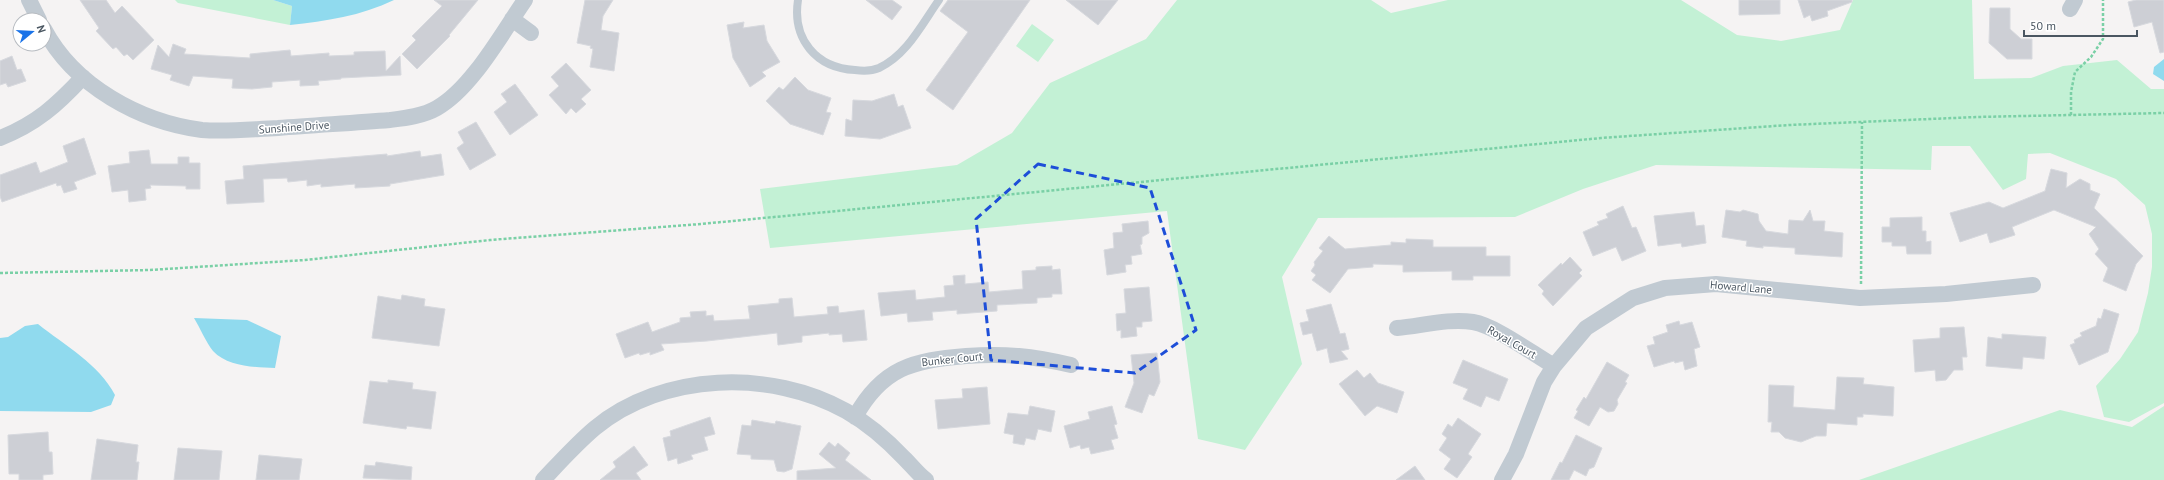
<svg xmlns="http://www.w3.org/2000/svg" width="2164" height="480" viewBox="0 0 2164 480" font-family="'PT Sans',sans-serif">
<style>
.green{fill:#c3f1d5}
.water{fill:#90daee}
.building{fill:#cdcfd5;stroke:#d7d9de}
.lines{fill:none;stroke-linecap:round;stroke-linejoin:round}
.path{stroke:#7ad0a6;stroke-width:2.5;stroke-dasharray:3 2;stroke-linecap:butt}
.lane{stroke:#c1cad2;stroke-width:8}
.street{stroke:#c1cad2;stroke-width:16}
.marked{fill:none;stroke:#1d4ed8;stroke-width:3;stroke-dasharray:8 5;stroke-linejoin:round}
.labels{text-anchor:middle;stroke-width:3;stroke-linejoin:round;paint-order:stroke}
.street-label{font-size:11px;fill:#4a5661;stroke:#fff}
</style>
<rect width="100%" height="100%" fill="#f5f3f3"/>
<path class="green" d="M175 0H273L292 6 290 25 178 3Z
M1177 0H1371L1391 13 1448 0H1681L1737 35 1781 41 1840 30 1853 0H1972L1974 79 2031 78 2063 66 2117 60 2151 89H2164V403L2129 422 2104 417 2096 386 2120 359 2138 332 2148 293 2152 267V234L2145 205 2116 179 2050 153 2028 154 2026 179 2003 190 1970 146H1932L1931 170 1656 165 1583 189 1515 217 1318 218 1282 277 1302 364 1245 450 1198 439 1167 211 770 248 760 189 957 165 1012 133 1050 83 1146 39Z
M1032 24 1054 40 1038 62 1016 46Z
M2164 406V480H1859L2060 410 2132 427Z"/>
<path class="water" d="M273 0H394C361 16 326 21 290 25L292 6Z
M2164 59V81L2153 74 2154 67Z
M194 318 247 320 281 336 275 368C254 367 228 367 213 351 206 342 200 328 194 318Z
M38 324C64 345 99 364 115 395L111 405 91 412 0 411V338L8 337 25 326Z"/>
<path class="building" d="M80 0H106L115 13 122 6 154 40 133 60 127 54 124 56 116 47 113 49 96 31 99 28Z
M434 0H478L449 35 450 36 417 69 402 54 416 40 412 36 442 6Z
M585 0H613L603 16 601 30 619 33 614 71 590 67 593 49 590 48 591 46 577 43Z
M866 0H892L902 7 892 20Z
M948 0H1030L953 110 926 90 968 32 940 11Z
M1066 0H1118L1098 25Z
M1739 0H1780V14L1739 15Z
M1798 0H1852V2L1827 11 1828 16 1812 21 1810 15 1804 18Z
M2136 0H2164V52L2160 53 2152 22 2134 27 2128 2Z
M1990 8H2010V29L2021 39H2032V59H2007L1989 43Z
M744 22 743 28 764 25 767 41 780 62 762 72 766 76 750 87 733 58 727 25Z
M173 44 186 49 184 54 250 58V54L290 50 291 56 329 53V56L354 55V52L385 51 386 71 400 56 401 75 341 78V79L318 81 319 85 300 86V80L272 82V87L252 89 232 88 233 79 193 76 189 86 170 80 172 75 151 69 158 45 169 57Z
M12 56 17 70 21 69 26 81 8 87 6 83 0 85V61Z
M566 63 591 90 581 99 586 104 576 113 571 108 566 114 549 95 559 86 551 77Z
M795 77 808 90 831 98 826 112 831 113 823 135 790 124 766 101 779 87 783 90Z
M515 84 538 115 510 135 494 112 507 102 501 94Z
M894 94 898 107 903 105 911 128 880 139 845 136 846 119 852 121 853 100 872 101Z
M476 122 496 155 470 170 457 148 464 143 458 132Z
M84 138 96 174 74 182 77 189 64 193 61 185 57 186 56 183 2 202 0 196V175L36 162 40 173 68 162 63 146Z
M149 150 151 164H178V157H189V163H200V189H186V186L150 185 151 188 145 189 146 200 129 202 128 190 112 192 108 166 130 163 129 152Z
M420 151 421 157 441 154 444 175 390 184V186L355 188V184L321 187V184L307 186V180L288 182 287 178 263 179 264 202 227 204 225 181 244 179 243 166 387 154V156Z
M2051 169 2067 173 2066 188 2080 179 2090 184V190L2100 194 2094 208 2143 256 2136 264 2126 291 2103 281 2108 268 2095 254 2099 249 2089 234 2096 227 2054 210 2012 227 2015 235 1990 243 1987 233 1960 242 1950 213 1989 202 2003 208 2045 191Z
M1623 206 1632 228 1636 227 1646 251 1622 261 1616 247 1593 256 1583 232 1599 225 1597 222 1608 218 1606 214Z
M1726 210 1740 212 1743 210 1758 214 1759 221 1766 231 1788 234 1789 220 1803 221 1810 210 1813 221H1825L1824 231 1843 233 1842 257 1795 254V248L1763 246V248L1746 246 1747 241 1722 237Z
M1694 212 1696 226 1704 225 1706 243 1682 247 1681 243 1658 246 1654 216Z
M1922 217V231H1926V242L1931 241V254H1907L1906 246H1892V242H1882V227H1890V218Z
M1148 221 1149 233 1142 237V244L1140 245 1142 254 1131 256 1132 264 1125 265 1126 272 1107 275 1104 250 1114 248 1113 233 1123 232 1122 224Z
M1329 236 1345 249 1391 245V242L1406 243V239L1433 240V247H1486V256H1510V276H1473V280H1452V271L1403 272V265L1373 264V267L1348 269 1330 293 1312 280 1316 275 1311 271 1315 265 1314 262 1323 251 1319 248Z
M1570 257 1582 270 1579 273 1582 276 1553 306 1542 294 1544 291 1538 285 1561 263 1562 265Z
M1052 266V270L1060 269 1062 294H1052V297L1037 298V303L997 305V311L957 314V310L932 312 933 320 908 322 907 313 881 316 878 293 915 290 916 300 945 297 944 286 954 285 953 276 965 275V284L988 282 989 292 1023 289 1022 271 1036 270V267Z
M1149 287 1152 321 1142 322V327H1136L1137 336 1121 338V330L1117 331 1116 314 1126 313 1124 289Z
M402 295 425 299 424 306 445 309 439 346 372 338 378 296 401 300Z
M792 298 794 317 828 314 827 307 838 306 839 313 864 310 867 340 843 342 842 334 829 335V333L802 336V342L778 345 777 333 707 341 661 344 664 350 650 355V352L640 355 639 353 625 358 616 334 648 322 652 332 680 322V318L691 317 690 312 706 311V316L713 315 714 321 750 319 748 306 779 303V299Z
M1331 304 1340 334 1345 333 1349 349 1341 351 1348 359 1330 363 1327 348 1317 351 1312 333 1303 335 1300 323 1309 321 1306 310Z
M2104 309 2119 314 2108 352 2079 365 2070 345 2075 343 2074 340 2082 336 2080 333 2096 326 2098 318 2101 319Z
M1679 321 1680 325 1692 322 1700 347 1694 349 1697 366 1685 370 1683 361 1675 363 1674 361 1654 367 1647 346 1655 344 1653 337 1668 332 1666 325Z
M1964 327 1967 357H1962L1963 370H1954L1946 380 1936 381 1935 370 1915 372 1913 340 1940 338V328Z
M2002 334 2046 337 2044 359 2023 357 2022 369 1986 366 1988 337 2002 339Z
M1157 353 1160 382 1154 396 1149 394 1142 413 1125 407 1134 383 1131 355Z
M1463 360 1508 379 1499 401 1486 396 1481 407 1463 399 1468 389 1453 383Z
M1607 362 1629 375 1625 382 1627 383 1617 400 1618 404 1614 411 1608 412 1600 407 1589 426 1574 418 1578 411 1576 410 1584 397 1586 399Z
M1357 370 1364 378 1370 373 1378 383 1404 392 1397 413 1377 406 1365 416 1339 384Z
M1837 377 1864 378 1863 384 1894 387 1893 416 1863 414V417H1857V425L1827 423 1826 436H1816L1801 442 1785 438 1779 432H1771L1772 422H1768L1769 385 1794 386 1793 407 1835 410Z
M388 380 413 383 412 389 436 392 431 429 407 426 406 429 363 423 370 381 388 383Z
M987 387 990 424 938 429 935 400 963 398 962 389Z
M1030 406 1055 411 1051 432 1038 429 1035 440 1026 438 1024 445 1013 443 1014 435 1004 433 1008 413 1028 415Z
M1112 406 1117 424 1114 425 1118 438 1111 440 1114 449 1091 454 1089 447 1081 449 1080 445 1070 448 1064 426 1090 419 1088 412Z
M710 417 715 434 704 437 708 450 691 455 693 459 678 464 677 458 668 461 663 438 671 436 670 431Z
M1458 418 1481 434 1468 454 1472 457 1457 478 1444 469 1451 459 1439 450 1447 438 1442 434 1448 424 1452 427Z
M752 420 775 424 776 421 801 426 792 469 784 472 777 471 774 460 751 459V455L737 454 742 425 751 426Z
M48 432 49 452H52L53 474 43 475V480H19V474H9L8 435Z
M1576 435 1602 448 1594 467 1589 469 1586 476 1574 470 1569 480H1551L1560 462 1562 463Z
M97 439 138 445 136 462H139L137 480H91Z
M829 442 835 447 838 443 850 453 845 460 871 480H797V471L836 468 819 454Z
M634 446 648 465 636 473 641 480H600L616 467 613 462Z
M178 448 222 451 219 480H174Z
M259 455 302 459 299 480H256Z
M376 462 412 467 411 480 363 478 365 465 375 466Z
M1415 466 1425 480H1396Z"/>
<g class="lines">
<path class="path" d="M2071 115V92L2075 72 2091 57 2103 39V0
M0 273 150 270 305 260 490 240 701 224 1601 138 1789 125 1977 117 2164 113
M1861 284 1862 122"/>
<path class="lane" d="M798 0C792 39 816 68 855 70 862 71 872 71 879 68 907 55 922 24 939 0"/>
<path class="street" d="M29 0 39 20
M2070 9 2075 0
M512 19 531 33
M44 29C74 86 140 122 202 130 227 132 253 129 278 128 316 125 353 123 390 120 406 118 423 116 437 108 472 88 502 33 525 0
M0 138C36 124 57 105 83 77
M1397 328C1421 326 1449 318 1473 322 1496 326 1533 354 1554 366
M855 417C882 368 913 360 966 356 1006 353 1032 356 1071 365
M543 480C560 462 576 444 595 428 663 372 771 369 846 411 869 424 887 440 905 459 912 466 918 474 926 480
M1502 480 1516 454 1544 382 1554 366 1586 328 1633 298 1665 288 1716 284 1860 298 1946 294 2033 285"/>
</g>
<path class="marked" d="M1038 164 1150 188 1196 330 1135 373 991 360 976 219Z"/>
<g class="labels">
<g class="street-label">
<text transform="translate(294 127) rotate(-4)" y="4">Sunshine Drive</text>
<text transform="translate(1741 287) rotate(5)" y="4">Howard Lane</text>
<text transform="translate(1512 342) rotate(30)" y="4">Royal Court</text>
<text transform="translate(952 359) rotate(-6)" y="4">Bunker Court</text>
</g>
</g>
<g transform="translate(32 32) rotate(72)"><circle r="19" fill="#ffffff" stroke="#b7bbc0"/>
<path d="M0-3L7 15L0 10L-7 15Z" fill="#1a73e8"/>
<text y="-6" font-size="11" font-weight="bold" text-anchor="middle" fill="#4a5661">N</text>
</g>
<path d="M2024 30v6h113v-6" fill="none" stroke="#4a5661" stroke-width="2"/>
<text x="2030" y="30" font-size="12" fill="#4a5661" stroke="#ffffff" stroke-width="3" paint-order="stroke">50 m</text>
</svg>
